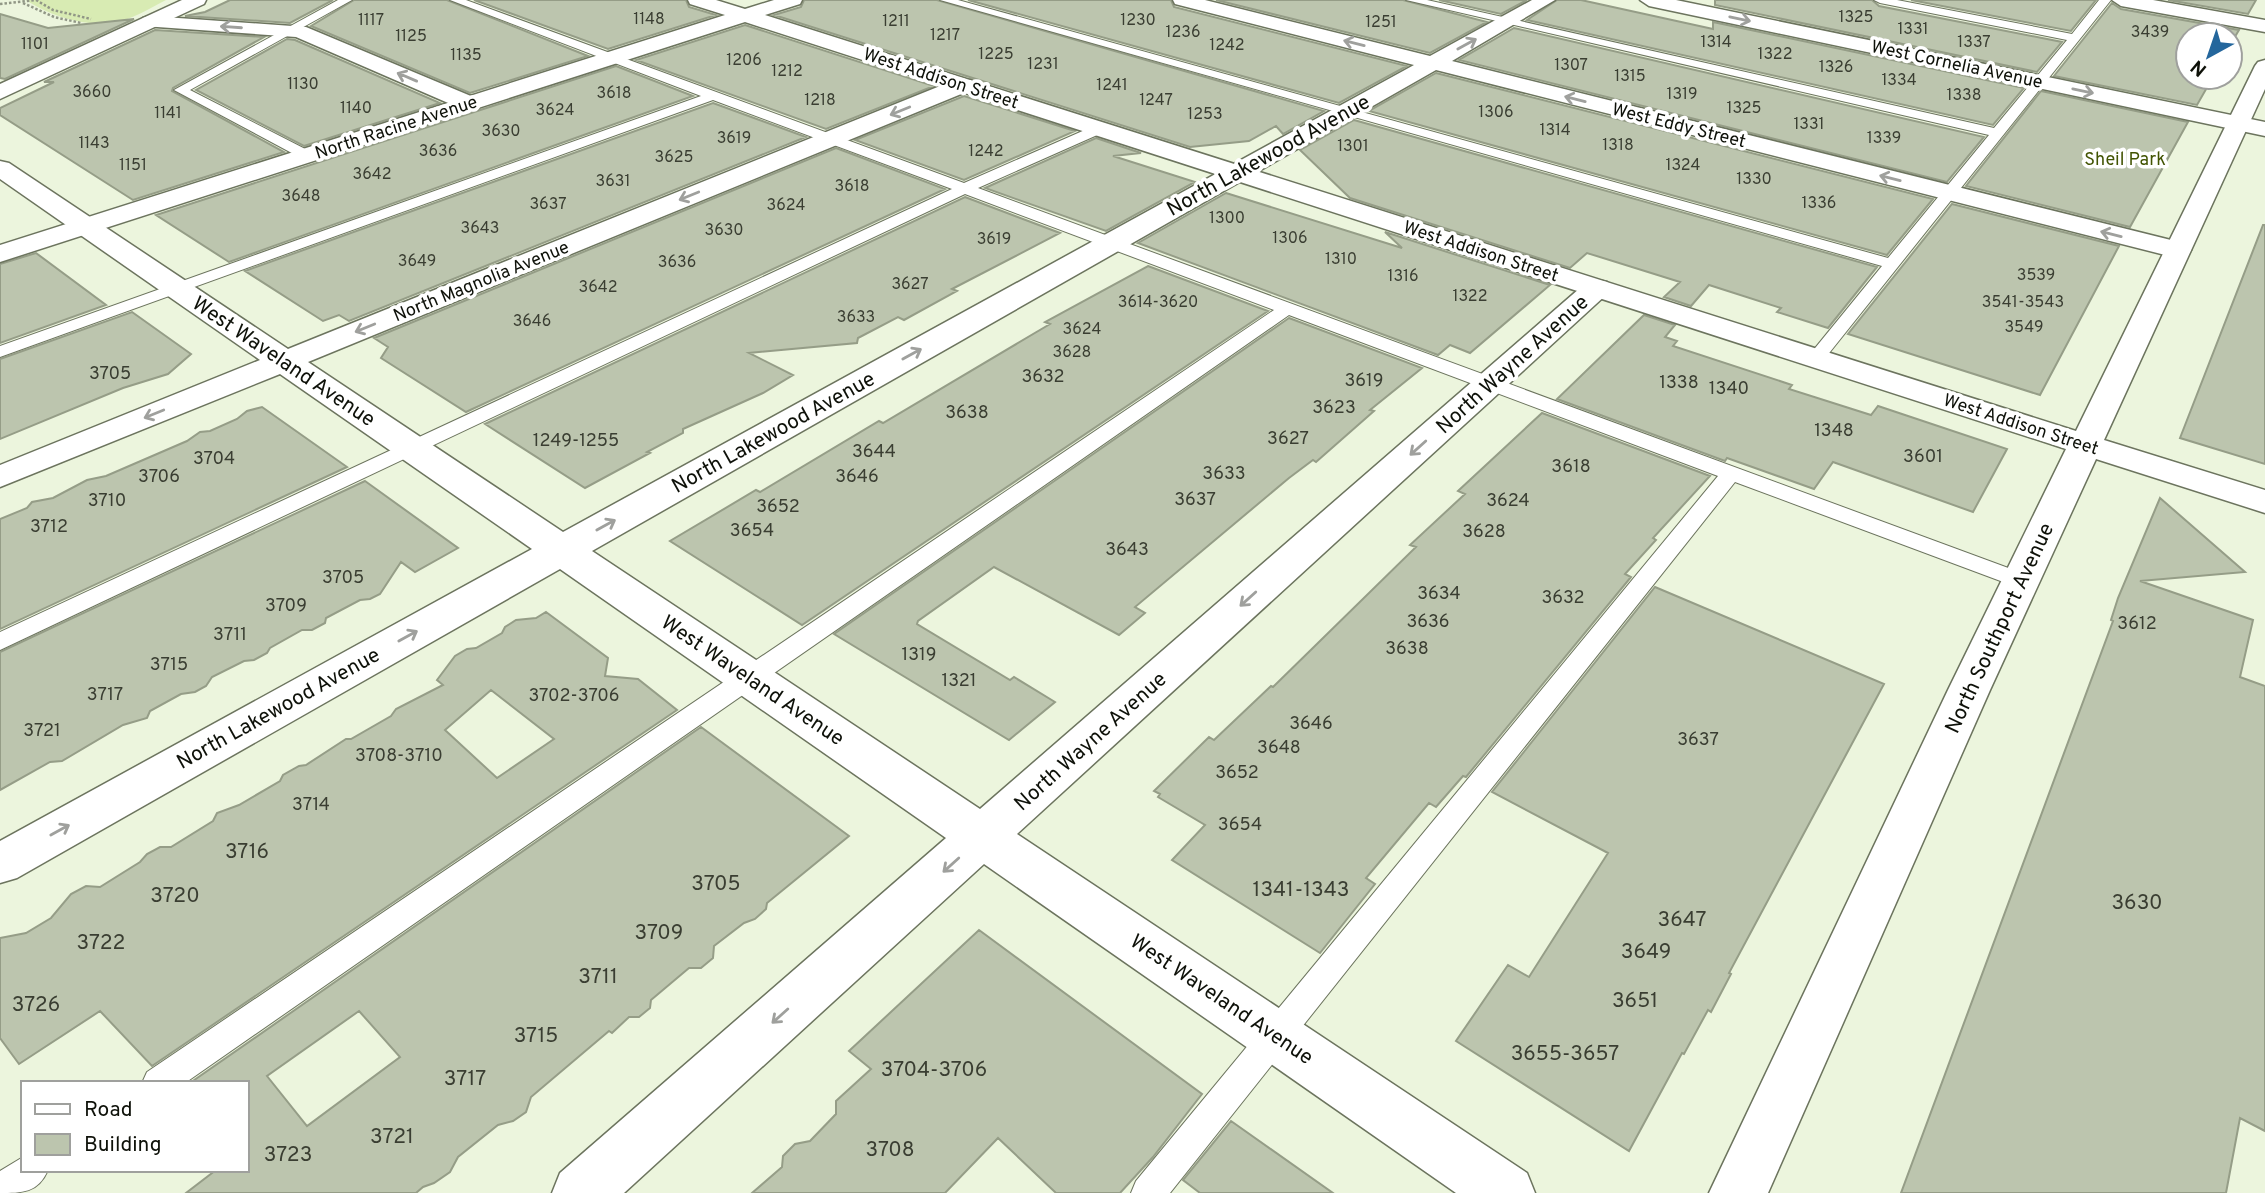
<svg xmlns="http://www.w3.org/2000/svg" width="2265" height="1193" viewBox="0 0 2265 1193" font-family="Overpass,sans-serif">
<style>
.green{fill:#d8ebb3}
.building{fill:#bcc5ae;stroke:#959d87;stroke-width:2;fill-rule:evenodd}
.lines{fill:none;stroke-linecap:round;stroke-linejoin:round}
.service-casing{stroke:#6c745e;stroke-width:2}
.minor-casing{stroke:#6c745e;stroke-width:3}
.tertiary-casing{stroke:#6c745e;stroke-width:3}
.secondary-casing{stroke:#6c745e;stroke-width:3}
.path{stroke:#919786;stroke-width:2.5;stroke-dasharray:2.5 2;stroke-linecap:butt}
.service{fill:#fff;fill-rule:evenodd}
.minor{fill:#fff;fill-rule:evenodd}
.tertiary{fill:#fff;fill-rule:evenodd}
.secondary{fill:#fff;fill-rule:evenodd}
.oneway{stroke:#9fa09d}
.labels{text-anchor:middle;stroke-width:7;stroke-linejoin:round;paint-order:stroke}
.far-number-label{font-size:16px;fill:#3a3e32}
.far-street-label{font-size:18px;fill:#0e1109;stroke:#fff}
.far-park-label{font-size:18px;fill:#425403;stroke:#fff}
.number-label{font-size:18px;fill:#3a3e32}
.street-label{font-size:21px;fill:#0e1109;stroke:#fff}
.near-number-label{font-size:21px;fill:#3a3e32}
</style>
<rect width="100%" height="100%" fill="#ecf5dd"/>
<path class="green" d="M26 0H166C152 7 136 17 121 21 91 29 51 17 26 0Z"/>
<path class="building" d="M230 0H333L290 23 185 16 205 12Z
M354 0H447L588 56 470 93 311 26Z
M474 0H686L689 7 716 15 608 49Z
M804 0H937L1324 111 1283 134 1276 126 1249 141 1190 147 774 15 801 7Z
M968 0H1171L1174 7 1407 66 1339 103Z
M1216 0H1403L1487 22 1430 53Z
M1439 0H1527L1501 14Z
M1557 0H1581L1713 29V22L2024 88 1993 125 1527 20Z
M1715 0H1872L1879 6 2062 42 2037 72 1715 5Z
M1911 0H2096L2071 31Z
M2168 0H2256L2248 14Z
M2112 3 2121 9 2239 30 2230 45V35H2188V77H2213L2197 105 2054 76Z
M0 14 48 28 134 19 5 79 0 78Z
M745 25 934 86 826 129 636 60Z
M1514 28 1984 137 1947 182 1459 60Z
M155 30 264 37 173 88 172 91 284 152 133 200 0 115V108L54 82H44Z
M287 39 295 40 440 103 304 146 196 90Z
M616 66 693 96 229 262 156 215Z
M1436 73 1933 199 1887 255 1369 111Z
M2041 91 2188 122 2130 227 1966 186Z
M964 96 1075 131 964 180 855 140Z
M713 103 806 137 349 321 339 315 323 321 245 271Z
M1354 120 1877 267 1828 328 1777 312 1781 308 1709 285 1691 306 1664 297 1680 282 1587 253 1570 268 1350 198 1300 150Z
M1096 138 1141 153 1113 156 1195 182 1106 231 985 188Z
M836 148 945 189 466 412 381 358 388 347 374 338Z
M1226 193 1402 248 1385 232 1550 285 1470 353 1450 345 1438 355 1138 243Z
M965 197 1060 233 952 289 957 291 904 320 898 317 858 338 857 343 749 353 793 375 763 393 683 429V433L647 452 650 453 585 488 485 424Z
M1952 204 2119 246 2040 395 1848 334Z
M2263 225H2265V464L2180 438Z
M36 253 106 305 0 343V264Z
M1148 266 1268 311 802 625 670 541 756 490 760 492 879 421 883 423 1050 324 1045 322Z
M132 312 191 354 168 374 123 388 0 439V359Z
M1644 315 1675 325 1665 337 1677 341 1673 346 1792 385 1789 389 1871 415 1878 406 2007 449 1973 512 1833 462 1814 489 1727 458 1725 461 1557 399Z
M1289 318 1422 368 1370 410 1374 411 1316 462 1313 460 1289 478 1135 607 1145 613 1119 635 994 567 918 621 917 624 1010 680 1014 677 1055 702 1009 740 834 634Z
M262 407 347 467 0 629V519L27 508 32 502 53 498 87 480 106 476 187 441 200 432 210 431 237 419 247 411Z
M1542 413 1710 476 1653 538 1656 540 1625 574 1631 577 1466 777 1463 776 1436 807 1429 803 1366 878 1375 884 1320 953 1172 860 1205 825 1158 797 1160 794 1154 791 1209 737 1214 740 1271 686 1273 687 1416 547 1410 545 1465 494 1458 491Z
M365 481 458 548 415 572 401 562 380 594 370 599 360 600 326 618 325 623 312 630H302L270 648 267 653 254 660 244 661 212 677 206 686 195 692 181 694 150 711 147 718 123 725 62 761 50 762 0 790V652Z
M2160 498 2245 572 2140 581 2253 620 2240 677 2265 686V1131L2240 1118 2226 1193H1901L2113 621 2111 620 2118 598Z
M1655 587 1884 684 1729 973 1731 974 1711 1012 1708 1010 1684 1054 1682 1053 1629 1151 1456 1041 1508 965 1529 977 1608 853 1492 792Z
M546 612 608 658 605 676 638 679 677 710 152 1066 100 1011 19 1064 0 1038V938L26 933 51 918 71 894 86 886 100 887 140 862 147 854 160 847H171L213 821 217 813 239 805 280 781 283 775 299 766 306 765 346 739H351L391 716 396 709 443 685 437 680 455 656 467 649 476 648 502 633 505 627 516 620 536 618ZM491 690 554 739 497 778 445 730Z
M701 727 849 836 767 903 766 909 755 919 744 923 714 946 713 958 701 968H689L651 1000 650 1008 639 1017H629L612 1033 609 1031 531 1097 526 1112 513 1121 498 1125 458 1157 450 1172 434 1183 423 1187 416 1193H186L216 1170H247V1083H190ZM359 1011 400 1057 307 1126 267 1076Z
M979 930 1202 1094 1153 1157 1120 1193H1056L998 1138 945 1193H752L782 1167 783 1156 795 1144 810 1141 836 1114V1101L871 1069 849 1051Z
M1231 1121 1333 1193H1200L1183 1180Z"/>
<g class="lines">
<g class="service-casing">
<path id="service" d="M338 0H352L190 90 313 153V159H303L174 90Z
M450 0H466L964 183 1094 126H1104V132L978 188 2030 576 2033 581 2030 586 2022 588 2014 586 1735 482 1170 1193H1131L1136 1181 1718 476 1289 315 185 1083H142L147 1072 1274 310 965 194 0 650V632L952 189 713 100 0 357V346L701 96Z
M940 0H958L1888 258 1989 135 1406 0H1427L1994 128 2067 40 1880 3 1874 0H1897L2072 34 2099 0H2111L1822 362 1816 363 1807 358 1882 266Z
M23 1157V1170H48C38 1193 22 1193 0 1193V1171Z"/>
</g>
<g class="minor-casing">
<path id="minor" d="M1173 0H1205L1430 56 1532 0H1555L1452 61 2187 244 2191 250 2187 256 2177 258 1436 70 592 551 980 809 1587 282 1597 280 1607 282 1611 288 1607 294 1017 834 1527 1173 1535 1193H1456L984 864 624 1193H552L560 1173 946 838 560 569 17 878 0 883V841L532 549 280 374 0 487V465L260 360 0 179V161L9 163 288 349 955 80H971L974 85 971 90 308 362 563 532 1414 65 1175 4Z
M1640 0H1676L2265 122V136L1649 6Z
M2112 0H2153L2265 20V32L2121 6Z
M150 16 306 27 478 99 481 104 478 109H462L296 37 143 26 140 22 143 18Z"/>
</g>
<g class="tertiary-casing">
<path id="tertiary" d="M688 0H716L745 9 774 0H802L800 4 765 15 2076 431 2255 66 2258 62 2265 60V89L2104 440 2265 490V513L2096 459 1990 690 1768 1193H1709L1948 690 2066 449 745 22 0 262V245L725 15 690 4Z"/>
</g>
<g class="secondary-casing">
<path id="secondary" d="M182 0H206L204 4 0 99V84Z"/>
</g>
<path class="path" d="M36 0 53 10 91 19
M23 3 54 17 81 23
M0 4 35 0"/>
<use href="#service" class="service"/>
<use href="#minor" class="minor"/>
<use href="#tertiary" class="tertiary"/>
<use href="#secondary" class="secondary"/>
</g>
<defs><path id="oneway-shaft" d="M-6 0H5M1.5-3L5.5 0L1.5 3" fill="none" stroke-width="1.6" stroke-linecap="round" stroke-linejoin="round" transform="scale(1.75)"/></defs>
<g class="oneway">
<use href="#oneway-shaft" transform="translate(1740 19) rotate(12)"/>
<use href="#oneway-shaft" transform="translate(231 27) rotate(-176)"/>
<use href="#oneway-shaft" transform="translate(1354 43) rotate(-166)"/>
<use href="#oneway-shaft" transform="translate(1467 44) rotate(-29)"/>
<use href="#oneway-shaft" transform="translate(407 77) rotate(-157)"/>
<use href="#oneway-shaft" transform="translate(2083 91) rotate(12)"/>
<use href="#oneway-shaft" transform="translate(1575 99) rotate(-166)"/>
<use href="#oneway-shaft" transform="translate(900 111) rotate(158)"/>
<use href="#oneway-shaft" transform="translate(1890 178) rotate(-166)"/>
<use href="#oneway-shaft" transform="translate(689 196) rotate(158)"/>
<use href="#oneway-shaft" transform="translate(2111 234) rotate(-166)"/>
<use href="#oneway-shaft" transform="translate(365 328) rotate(158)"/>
<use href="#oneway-shaft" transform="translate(912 354) rotate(-29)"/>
<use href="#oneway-shaft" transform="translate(154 414) rotate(158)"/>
<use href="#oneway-shaft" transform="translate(1418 448) rotate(138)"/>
<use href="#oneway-shaft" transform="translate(606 525) rotate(-29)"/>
<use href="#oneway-shaft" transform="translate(1248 599) rotate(138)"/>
<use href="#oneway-shaft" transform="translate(408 636) rotate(-29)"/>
<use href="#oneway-shaft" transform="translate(60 830) rotate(-29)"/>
<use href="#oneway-shaft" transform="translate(951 865) rotate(138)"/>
<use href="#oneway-shaft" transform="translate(780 1016) rotate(138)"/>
</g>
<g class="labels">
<g class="far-number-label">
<text x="1856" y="22">1325</text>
<text x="649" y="24">1148</text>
<text x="371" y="25">1117</text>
<text x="1138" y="25">1230</text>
<text x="896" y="26">1211</text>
<text x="1381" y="27">1251</text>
<text x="1913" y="34">1331</text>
<text x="1183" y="37">1236</text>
<text x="2150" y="37">3439</text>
<text x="945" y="40">1217</text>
<text x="411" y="41">1125</text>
<text x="1716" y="47">1314</text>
<text x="1974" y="47">1337</text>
<text x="35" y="49">1101</text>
<text x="1227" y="50">1242</text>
<text x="996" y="59">1225</text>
<text x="1775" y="59">1322</text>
<text x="466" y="60">1135</text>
<text x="744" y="65">1206</text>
<text x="1043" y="69">1231</text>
<text x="1571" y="70">1307</text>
<text x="1836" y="72">1326</text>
<text x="787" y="76">1212</text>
<text x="1630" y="81">1315</text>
<text x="1899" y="85">1334</text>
<text x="303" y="89">1130</text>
<text x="1112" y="90">1241</text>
<text x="92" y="97">3660</text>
<text x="614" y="98">3618</text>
<text x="1682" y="99">1319</text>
<text x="1964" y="100">1338</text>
<text x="820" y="105">1218</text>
<text x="1156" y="105">1247</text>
<text x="356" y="113">1140</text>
<text x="1744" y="113">1325</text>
<text x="555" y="115">3624</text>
<text x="1496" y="117">1306</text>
<text x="168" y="118">1141</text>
<text x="1205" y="119">1253</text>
<text x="1809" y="129">1331</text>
<text x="1555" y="135">1314</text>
<text x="501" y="136">3630</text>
<text x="734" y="143">3619</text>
<text x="1884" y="143">1339</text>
<text x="94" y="148">1143</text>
<text x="1618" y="150">1318</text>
<text x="1353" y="151">1301</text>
<text x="438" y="156">3636</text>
<text x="986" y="156">1242</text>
<text x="674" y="162">3625</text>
<text x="133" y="170">1151</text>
<text x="1683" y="170">1324</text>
<text x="372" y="179">3642</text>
<text x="1754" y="184">1330</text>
<text x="613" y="186">3631</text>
<text x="852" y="191">3618</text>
<text x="301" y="201">3648</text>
<text x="1819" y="208">1336</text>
<text x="548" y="209">3637</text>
<text x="786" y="210">3624</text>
<text x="1227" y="223">1300</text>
<text x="480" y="233">3643</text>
<text x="724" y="235">3630</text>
<text x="1290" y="243">1306</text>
<text x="994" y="244">3619</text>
<text x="1341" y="264">1310</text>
<text x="417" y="266">3649</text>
<text x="677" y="267">3636</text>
<text x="2036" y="280">3539</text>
<text x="1403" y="281">1316</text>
<text x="910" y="289">3627</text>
<text x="598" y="292">3642</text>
<text x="1470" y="301">1322</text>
<text x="1158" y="307">3614-3620</text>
<text x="2023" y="307">3541-3543</text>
<text x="856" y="322">3633</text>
<text x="532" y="326">3646</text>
<text x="2024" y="332">3549</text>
<text x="1082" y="334">3624</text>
<text x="1072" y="357">3628</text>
</g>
<g class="far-street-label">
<text transform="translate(1957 64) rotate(12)" y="6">West Cornelia Avenue</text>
<text transform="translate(941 78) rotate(18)" y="6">West Addison Street</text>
<text transform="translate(1679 125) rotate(14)" y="6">West Eddy Street</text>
<text transform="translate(396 127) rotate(-18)" y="6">North Racine Avenue</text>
<text transform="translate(1481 251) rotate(18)" y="6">West Addison Street</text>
<text transform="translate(481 281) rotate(-22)" y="6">North Magnolia Avenue</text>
<text transform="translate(2021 424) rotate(18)" y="6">West Addison Street</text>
</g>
<g class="far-park-label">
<text x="2125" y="165">Sheil Park</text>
</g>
<g class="number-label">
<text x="110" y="379">3705</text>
<text x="1043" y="382">3632</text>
<text x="1364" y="386">3619</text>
<text x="1679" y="388">1338</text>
<text x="1729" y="394">1340</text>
<text x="1334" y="413">3623</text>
<text x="967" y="418">3638</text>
<text x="1834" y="436">1348</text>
<text x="1288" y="444">3627</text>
<text x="576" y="446">1249-1255</text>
<text x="874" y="457">3644</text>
<text x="1923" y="462">3601</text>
<text x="214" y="464">3704</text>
<text x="1571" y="472">3618</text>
<text x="1224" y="479">3633</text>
<text x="159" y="482">3706</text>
<text x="857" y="482">3646</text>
<text x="1195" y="505">3637</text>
<text x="107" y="506">3710</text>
<text x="1508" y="506">3624</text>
<text x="778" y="512">3652</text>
<text x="49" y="532">3712</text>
<text x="752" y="536">3654</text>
<text x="1484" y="537">3628</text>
<text x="1127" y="555">3643</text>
<text x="343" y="583">3705</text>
<text x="1439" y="599">3634</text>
<text x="1563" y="603">3632</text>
<text x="286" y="611">3709</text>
<text x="1428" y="627">3636</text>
<text x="2137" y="629">3612</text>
<text x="230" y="640">3711</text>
<text x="1407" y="654">3638</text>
<text x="919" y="660">1319</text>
<text x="169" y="670">3715</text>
<text x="959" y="686">1321</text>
<text x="105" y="700">3717</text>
<text x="574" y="701">3702-3706</text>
<text x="1311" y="729">3646</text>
<text x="42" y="736">3721</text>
<text x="1698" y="745">3637</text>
<text x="1279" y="753">3648</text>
<text x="399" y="761">3708-3710</text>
<text x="1237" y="778">3652</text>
<text x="311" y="810">3714</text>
<text x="1240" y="830">3654</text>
</g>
<g class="street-label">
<text transform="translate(1268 155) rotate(-29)" y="7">North Lakewood Avenue</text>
<text transform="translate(284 361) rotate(34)" y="7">West Waveland Avenue</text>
<text transform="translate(1512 364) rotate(-42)" y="7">North Wayne Avenue</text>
<text transform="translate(773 432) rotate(-29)" y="7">North Lakewood Avenue</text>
<text transform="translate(1999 628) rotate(-65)" y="7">North Southport Avenue</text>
<text transform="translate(753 680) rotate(34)" y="7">West Waveland Avenue</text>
<text transform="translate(278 708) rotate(-29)" y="7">North Lakewood Avenue</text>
<text transform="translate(1090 741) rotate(-42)" y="7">North Wayne Avenue</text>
<text transform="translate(1222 999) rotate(34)" y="7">West Waveland Avenue</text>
</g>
<g class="near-number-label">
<text x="247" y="858">3716</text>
<text x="716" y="890">3705</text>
<text x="1301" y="896">1341-1343</text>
<text x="175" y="902">3720</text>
<text x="2137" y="909">3630</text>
<text x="1682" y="926">3647</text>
<text x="659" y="939">3709</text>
<text x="101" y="949">3722</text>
<text x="1646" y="958">3649</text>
<text x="598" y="983">3711</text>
<text x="1635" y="1007">3651</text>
<text x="36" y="1011">3726</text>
<text x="536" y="1042">3715</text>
<text x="1565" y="1060">3655-3657</text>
<text x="934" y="1076">3704-3706</text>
<text x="465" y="1085">3717</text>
<text x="392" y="1143">3721</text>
<text x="890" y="1156">3708</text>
<text x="288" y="1161">3723</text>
</g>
</g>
<rect x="21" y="1081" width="228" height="91" fill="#ffffff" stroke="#9fa09d" stroke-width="2"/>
<rect x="35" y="1104" width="35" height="10" fill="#ffffff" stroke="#9fa09d" stroke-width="2"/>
<text x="84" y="1116" font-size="21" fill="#0e1109">Road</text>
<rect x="35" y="1134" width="35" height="21" fill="#bcc5ae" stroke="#9fa09d" stroke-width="2"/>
<text x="84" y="1151" font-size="21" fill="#0e1109">Building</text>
<g transform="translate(2209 56) rotate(220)"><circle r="33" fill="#ffffff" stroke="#9fa09d" stroke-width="2"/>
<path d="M0-5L12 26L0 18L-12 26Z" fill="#24669c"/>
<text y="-10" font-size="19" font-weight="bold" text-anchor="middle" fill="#0e1109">N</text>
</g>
</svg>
